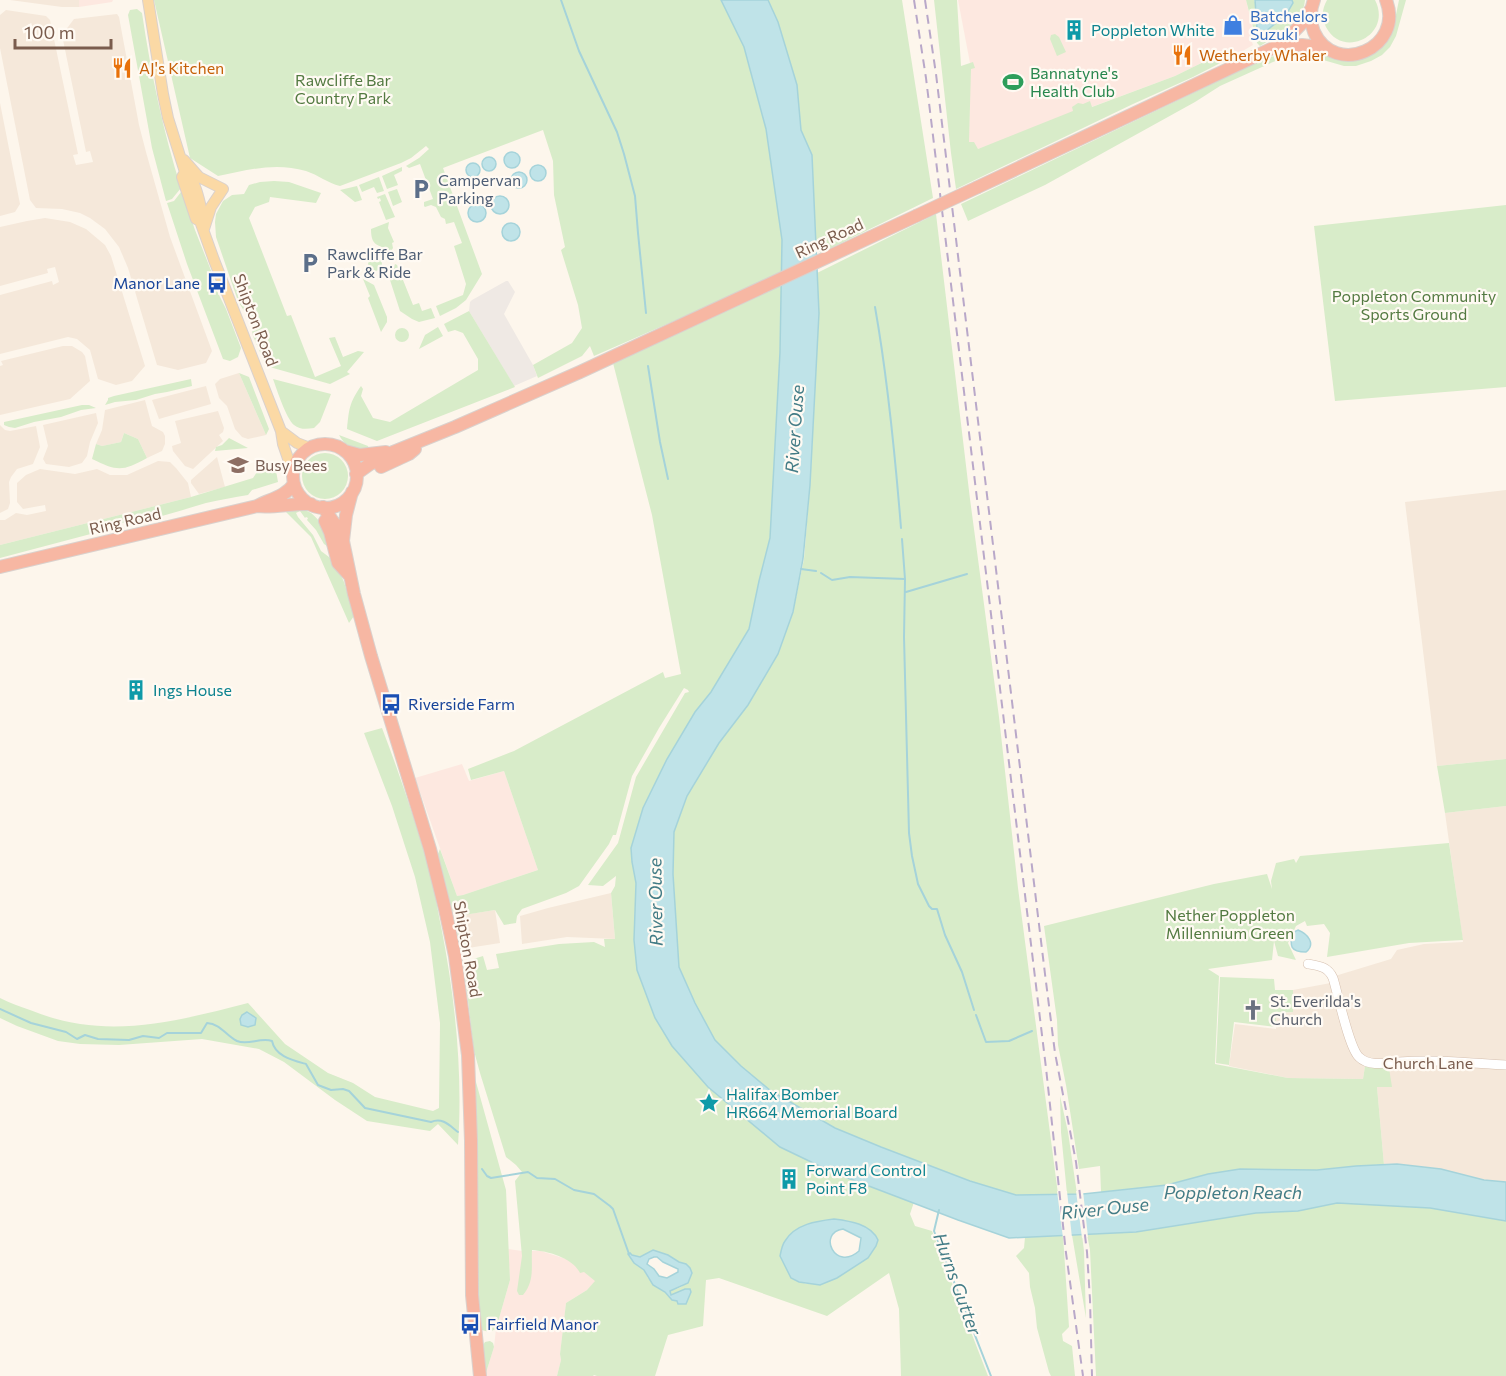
<svg xmlns="http://www.w3.org/2000/svg" width="1506" height="1376" viewBox="0 0 1506 1376" font-family="Commissioner,sans-serif">
<style>
.residential{fill:#f5e8da}
.commercial{fill:#fde8e0}
.industrial{fill:#efe9e4}
.green{fill:#d8ecc9;fill-rule:evenodd}
.water{fill:#bfe3e8;stroke:#a5d3da;stroke-width:1.5;fill-rule:evenodd}
.pier{fill:#fdf6ec}
.lines{fill:none;stroke-linecap:round;stroke-linejoin:round}
.stream{stroke:#a5d3da;stroke-width:2}
.secondary-casing{stroke:#d6c0b0;stroke-width:10}
.primary-casing{stroke:#dad1cd;stroke-width:12}
.highway-casing{stroke:#dad1cd;stroke-width:14}
.secondary{stroke:#fff;stroke-width:9}
.primary{stroke:#fbd9a5;stroke-width:10}
.highway{stroke:#f7b7a3;stroke-width:12}
.rail{stroke:#b9a8c9;stroke-width:2;stroke-dasharray:9 6;stroke-linecap:butt}
.highway-bridge-casing{stroke:#dad1cd;stroke-width:14;stroke-linecap:butt}
.highway-bridge{stroke:#f7b7a3;stroke-width:12}
.labels{text-anchor:middle;stroke-width:4.5;stroke-linejoin:round;paint-order:stroke}
.shop-label{font-size:16px;fill:#366cbe;stroke:#fffaf3;text-anchor:start}
.culture-label{font-size:16px;fill:#0d838f;stroke:#fffaf3;text-anchor:start}
.food-label{font-size:16px;fill:#c56008;stroke:#fffaf3;text-anchor:start}
.leisure-label{font-size:16px;fill:#27864d;stroke:#fffaf3;text-anchor:start}
.park-label{font-size:16px;fill:#537a41;stroke:#fffaf3}
.service-label{font-size:16px;fill:#4e5e75;stroke:#fffaf3;text-anchor:start}
.street-label{font-size:16px;fill:#7a5c4d;stroke:#fffaf3}
.transit-label{font-size:16px;fill:#164399;stroke:#fffaf3;text-anchor:start}
.education-label{font-size:16px;fill:#785e54;stroke:#fffaf3;text-anchor:start}
.worship-label{font-size:16px;fill:#5b616d;stroke:#fffaf3;text-anchor:start}
.water-label{font-size:18px;font-style:italic;fill:#437c86;stroke:#fffaf3}
</style>
<rect width="100%" height="100%" fill="#fdf6ec"/>
<path class="residential" d="M10 0H79V7H62Z
M6 10 46 16 50 20 78 154 73 155 76 165 93 162 90 151 86 152 62 35 74 19 117 14 119 17 139 125 146 152 170 237 212 351 206 363 178 370 157 365 128 268 119 247 105 229 90 218 80 213 62 209 36 208 30 200 0 48V15Z
M0 103 20 204 15 212 0 216Z
M45 218 70 222 86 229 105 245 111 256 145 366 132 381 116 385 98 379 90 350 77 339 68 337 0 354V295L52 281 53 285 59 282 55 267 47 269 48 273 0 286V227L27 221Z
M63 346H72L82 352 85 356 90 381 70 399 0 415V366L3 365 1 361Z
M239 373 266 435 248 439 242 437 235 429 227 406 219 398 215 384 220 379Z
M206 386 211 404 159 419 152 400Z
M145 400 152 426 163 432 165 436V444L162 451 147 458 138 439 124 433 121 442 102 446 96 444 102 430 105 410Z
M218 411 224 428 223 432 219 435 223 441 193 469 185 466 173 451 172 446 181 443 175 421Z
M96 413 98 423 90 442 87 456 82 463 69 467 46 464 43 459 48 446 43 425Z
M0 425 5 430 10 431 36 426 40 447 33 464 17 469 11 477 9 482 10 503 8 509 0 513Z
M217 457 225 487 199 494 191 483V480Z
M158 461 170 462 176 468 188 483 191 497 0 545V520H5L16 513 27 515 46 511 45 505 23 509 17 502V483L26 475 40 469 75 474 97 469 110 475H127Z
M1506 490V759L1437 766 1405 502Z
M1506 806V1182L1484 1180 1441 1169 1397 1164 1384 1165 1377 1087 1365 1066 1363 1079 1288 1078 1229 1066 1235 1024 1276 1029V1014L1293 1012V990L1336 982 1335 976 1391 959 1397 950 1424 944 1463 942 1445 813Z
M611 893 615 939 567 937 522 944 520 916 548 908Z
M495 910 500 943 468 948 463 915Z"/>
<path class="commercial" d="M79 0H113L112 2 79 7Z
M958 0H1246L1255 38 1251 39 1253 45 1234 56 1230 49 1175 76 978 149 969 142 970 63Z
M462 764 469 781 504 771 538 870 463 895 457 896 415 778Z
M508 1249 522 1251H541L569 1260 596 1281 587 1290 566 1303 560 1354 561 1360 557 1376H485L494 1347 496 1329 510 1280Z"/>
<path class="industrial" d="M506 281H508L515 292 504 314 533 365 537 376 514 386 469 311 470 302 472 300Z"/>
<path class="green" d="M154 0H721L744 47 766 129 782 240 780 352 770 538 759 581 749 629 711 692 695 712 667 759 643 808 631 848 632 862 636 883 634 940 708 1087 780 1147 832 1172 914 1202 910 1214 915 1226 932 1231 988 1376H901L899 1309 889 1273 827 1316 719 1278 706 1280 703 1326 668 1335 655 1376H597L594 1375 593 1376H557L561 1360 560 1354 566 1303 587 1290 595 1281 584 1272 580 1273C573 1258 548 1251 532 1250 531 1266 535 1281 523 1295H519L517 1291 522 1256 515 1181 522 1172 516 1165 506 1157 480 1073 474 1051 465 975 467 961 483 956 487 970 499 968 496 954 559 944 594 942 605 947 604 939H615L611 893 615 886 616 876 603 886 588 885 618 843 636 777 685 693 689 692 688 690 684 688 659 728 632 776 616 835H613L609 844 579 886 566 893 522 909 517 916 516 923 504 925 495 910 464 915 468 952H462L459 946 455 913 452 910 438 854 440 849 457 896 463 895 538 870 504 771 471 780 468 769 514 751 663 672 665 678 681 674 652 515 613 363 705 321 699 310 594 356 590 346 582 356 538 378 533 365 572 343 582 328 578 305 561 250 565 247 554 195 553 161 543 130 443 168 482 274 466 300 456 308 440 316 436 306 463 295 466 284 454 246 462 243 454 222 446 224 445 219 441 217 436 207 431 205 425 207 424 206V202L433 199 420 164 409 168 406 166 419 158 429 149 426 146 411 158 401 163 340 186C328 183 318 175 306 171 275 162 248 170 218 176L190 158ZM834 1219 876 1246 868 1258 808 1284 799 1282 791 1278ZM653 1250 668 1255 679 1262 686 1264 690 1268 692 1273C685 1288 680 1288 665 1292L648 1278 644 1270 634 1263 630 1254C640 1258 644 1256 653 1250Z
M768 0H902L933 198 821 253 816 248 812 155 801 130 797 85 791 65 778 22Z
M934 0H957L961 66 973 62 975 68 971 69 969 142H974L978 149 1073 111 1072 107 1078 103 1083 104 1090 101 1092 107 1175 76 1230 49 1234 56 1193 77 1133 104 956 189 951 153Z
M1246 0H1255L1254 1 1278 21 1286 15 1293 3 1292 0H1305C1303 24 1278 35 1260 46L1257 43Z
M1327 0H1375C1393 35 1343 60 1326 27 1321 18 1322 9 1327 0Z
M1399 0H1406L1396 36 1390 47 1382 55 1371 61 1356 66H1344L1306 55H1292L1273 62 1220 86 1195 102 1045 185 968 221 961 204 1262 60 1285 52 1303 49 1354 59 1394 24Z
M137 9 142 13C151 73 163 131 181 188L172 199 166 201 152 148 128 15 130 10Z
M1055 34 1059 37 1066 52 1057 56 1050 39 1051 35Z
M402 167V171L394 175 398 185 387 189 382 176Z
M379 177 384 191 377 193 374 187 362 192 359 185Z
M274 181 289 182 321 193 316 203 270 197 269 202 255 207 249 218 287 316 291 315 315 377 341 366 329 338 335 337 343 357 358 351 364 352 347 372 350 374 330 384 266 366 253 336 250 321 238 301 216 237 215 222 216 214 223 201 232 195 244 194 249 185 260 182Z
M357 186 362 200 355 202 340 190Z
M397 189 402 202 393 206 388 192Z
M181 192H182L195 230 212 273 215 287 226 309 241 348 238 357 230 361 223 359 187 264 167 203 174 201Z
M385 194 395 217 386 220 379 202 381 201 380 198 378 199 377 197Z
M1506 205V387L1335 401 1314 226Z
M936 214 970 499 999 717 1018 888 1058 1194 1016 1195 970 1181 881 1147 835 1128 795 1106 771 1091 741 1066 715 1040 695 1003 679 967 673 874 674 832 687 796 719 743 748 705 793 612 804 559 810 485 819 313 817 273Z
M389 222 388 228 394 242 392 243 393 248 391 251C378 244 371 247 371 229Z
M368 264a7 7 0 1 1 14 0a7 7 0 1 1-14 0Z
M395 264 397 265 413 305 419 303 422 311 431 308 435 318 419 322 412 319 400 311 390 280Z
M363 279 374 285 387 317V322L381 332 368 298 370 296Z
M469 311 515 387 377 441 347 429C349 410 349 403 361 386L363 389 361 396 373 418 390 422 478 370V359L463 333 455 330 448 332 444 324Z
M438 327 443 336 419 349 425 335Z
M395 335a7 7 0 1 1 14 0a7 7 0 1 1-14 0Z
M239 373 249 377 269 429 266 435Z
M191 379 192 386 167 392 155 394 136 400 115 402 105 405 108 400V398L114 396Z
M273 379 331 394 320 422 314 428C307 429 300 430 294 425 286 418 277 390 273 379Z
M82 405H89L96 408 81 410 61 417 34 422 15 428 9 427 4 425V422Z
M124 433 138 439 147 458C122 472 117 471 92 459L96 444 102 446 121 442Z
M339 435 368 446 369 449C355 452 345 446 339 435Z
M229 438 248 448 215 451 216 447 222 445Z
M302 476a23 23 0 1 1 46 0a23 23 0 1 1-46 0Z
M275 465 278 482 252 490 248 495C234 497 220 500 206 503 181 510 158 519 132 522 121 524 109 520 102 531L0 558V545L191 497 253 478 257 472 266 470 267 467Z
M294 510C297 510 300 509 304 510 311 511 318 519 322 525L327 546 324 544 316 530 307 520 308 518 306 517 305 518 300 511 296 513 298 517 313 535 321 551 329 557 337 567 344 582 354 616 349 623 311 537 286 512Z
M382 728C400 775 416 823 430 872 435 889 437 908 441 926 455 997 463 1072 458 1145L438 1124 430 1131 367 1121 335 1100 284 1062 259 1049 202 1039 119 1045 80 1044 58 1041 17 1026 0 1018V998C10 1003 19 1006 30 1010 104 1041 174 1022 248 1003L285 1044 328 1073 353 1083 375 1097 433 1111 439 1108 440 1023 430 942 415 877 392 806 364 733Z
M1506 759V806L1445 813 1437 766Z
M1449 843 1463 940 1409 943 1327 957 1330 933 1324 924 1307 926 1305 921 1296 926 1288 943 1296 960 1278 956 1274 941 1272 960 1208 969 1219 976 1215 1064 1288 1078 1363 1079 1365 1066 1389 1068 1392 1087H1377L1384 1165 1317 1170 1208 1174 1167 1185 1101 1192 1100 1166 1079 1169 1066 1085 1058 1045 1057 1020 1044 926 1214 884 1267 874 1272 889 1271 881 1276 863 1294 859 1296 863 1300 856Z
M1220 977 1274 979 1275 990H1293V1012L1276 1013V1027L1234 1022 1229 1065 1216 1063Z
M472 1076 476 1082 506 1190 510 1280 496 1329 489 1332 482 1330 479 1325Z
M1060 1096 1068 1132 1077 1194H1067L1061 1132Z
M1337 1203 1430 1208 1506 1221V1376H1096L1090 1250 1087 1234 1136 1232 1256 1213 1298 1211Z
M1063 1235 1069 1327 1062 1334 1063 1341 1072 1346 1075 1376H1051L1049 1372 1037 1328 1035 1308 1030 1287 1029 1273 1016 1256 1024 1248 1025 1237Z
M1072 1235H1082L1084 1251 1086 1318Z
M490 1341 493 1343 494 1347 485 1376 482 1347 485 1342Z"/>
<path class="water" d="M721 0H768L778 22 791 65 797 85 801 130 812 155 819 313 810 485 803 559 793 612 778 654 748 705 719 743 687 796 674 832 673 874 679 967 695 1003 715 1040 741 1066 771 1091 835 1128 881 1147 970 1181 1016 1195 1083 1194 1167 1185 1208 1174 1240 1169 1317 1170 1356 1166 1397 1164 1441 1169 1484 1180 1506 1182V1221L1430 1208 1337 1203 1298 1211 1256 1213 1136 1232 1009 1238 958 1220 832 1172 780 1147 708 1087 672 1046 655 1018 637 970 634 940 636 883 632 862 631 848 643 808 667 759 695 712 711 692 749 629 759 581 770 538 780 352 782 240 766 129 744 47Z
M1255 0H1292L1293 3 1286 15 1266 31H1260L1257 28Z
M504 160a8 8 0 1 1 16 0a8 8 0 1 1-16 0Z
M482 164a7 7 0 1 1 14 0a7 7 0 1 1-14 0Z
M466 170a7 7 0 1 1 14 0a7 7 0 1 1-14 0Z
M530 173a8 8 0 1 1 16 0a8 8 0 1 1-16 0Z
M511 180a8 8 0 1 1 16 0a8 8 0 1 1-16 0Z
M491 205a9 9 0 1 1 18 0a9 9 0 1 1-18 0Z
M468 213a9 9 0 1 1 18 0a9 9 0 1 1-18 0Z
M502 232a9 9 0 1 1 18 0a9 9 0 1 1-18 0Z
M1298 930C1308 934 1316 944 1306 952 1290 952 1290 946 1292 933Z
M247 1012 256 1018 255 1025 248 1027 241 1025 240 1019 242 1015Z
M834 1219C850 1221 871 1224 878 1240L876 1246 868 1258 837 1278 820 1285 799 1282 791 1278 780 1256C781 1251 782 1245 785 1241 795 1224 817 1221 834 1219ZM843 1229 861 1238 859 1251C835 1272 817 1233 843 1229Z
M653 1250 668 1255 679 1262 686 1264 690 1268 692 1273 688 1283 670 1291 671 1295 685 1289H690L691 1292 686 1304H678L677 1301 672 1300 665 1292 653 1285 644 1270 634 1263 628 1254 630 1253 632 1255 640 1257ZM654 1257H657L663 1262 678 1269V1272L667 1278 659 1276 654 1269 647 1264 649 1259Z"/>
<path class="pier" d="M1057 1191H1067L1072 1238H1063Z
M1076 1191H1083L1088 1237 1082 1238Z"/>
<g class="lines">
<path class="stream" d="M561 0 579 51 617 132 624 154 635 196 638 233 646 313
M875 307C888 380 895 454 901 528
M648 366 660 442 668 479
M902 539 905 579 904 637 909 833 912 856 918 884 929 906 932 909H937L945 935 962 972 974 1010
M801 569 816 571
M821 573 832 580 850 577 905 579
M906 592 967 574
M0 1009 31 1023 66 1032 77 1039 85 1035 98 1039 129 1040 143 1036 159 1038 167 1033H201L207 1023C221 1024 225 1035 237 1041 248 1046 260 1037 272 1041 275 1056 292 1060 306 1064L318 1085 331 1090 343 1089 349 1091 365 1108 431 1122C443 1117 450 1126 458 1132
M976 1015 986 1042 1009 1041 1032 1031
M482 1169 487 1176 491 1178 528 1172 537 1178 555 1179 574 1190 594 1194 610 1206 613 1209 629 1254
M939 1210 934 1231 991 1376"/>
<g class="secondary-casing">
<path id="secondary" d="M1308 964C1320 966 1328 967 1333 978 1338 994 1349 1048 1359 1057 1369 1067 1387 1063 1399 1062 1435 1059 1470 1063 1506 1065"/>
</g>
<g class="primary-casing">
<path id="primary" d="M148 0 163 94 168 118 185 172 182 177 196 219 200 221 214 260 281 431 283 444 293 473
M184 160 199 177 223 189 211 207 204 229
M185 172C196 179 200 204 203 217L200 221
M281 431 297 443 310 448"/>
</g>
<g class="highway-casing">
<path id="highway" d="M1314 0C1310 10 1310 22 1314 32 1335 78 1405 48 1386 0
M1276 47 1302 45 1327 48
M978 187 1275 47C1290 36 1303 25 1311 9
M293 476a32 32 0 1 1 64 0a32 32 0 1 1-64 0Z
M345 451 360 455 386 452
M381 467 409 454 415 449
M356 474 370 464 384 458 393 452 455 427 580 372 916 216
M257 506C275 508 292 503 311 504
M323 507 334 523 343 541 354 594 371 656 430 849 445 909 455 956 468 1055 471 1141 472 1295 480 1376
M325 521 330 532 338 563 349 575
M343 541 346 515 352 492
M0 567 257 506C270 499 285 497 294 484"/>
</g>
<use href="#secondary" class="secondary"/>
<use href="#primary" class="primary"/>
<use href="#highway" class="highway"/>
<path class="rail" d="M914 0 926 78 1046 1068 1066 1253 1083 1376
M925 0 936 74 1045 974 1055 1053 1076 1162 1087 1252 1090 1300 1092 1376"/>
<g class="highway-bridge-casing">
<path id="highway-bridge" d="M916 216 978 187"/>
</g>
<use href="#highway-bridge" class="highway-bridge"/>
</g>
<defs>
<g id="shop-bare" transform="scale(1.62)"><path d="M-5-2.5h2.3a2.7 3.5 0 0 1 5.4 0H5L5.5 6h-11ZM-1.5-2.5h3a1.5 2.3 0 0 0-3 0Z" fill="#3f7fe0" stroke="#fffaf3" stroke-width="2.5" paint-order="stroke"/></g>
<g id="building-bare" transform="scale(1.62)"><path d="M-4-6H4V6H1V3H-1V6H-4ZM-2.5-4.3h1.7v1.8h-1.7ZM.8-4.3h1.7v1.8H.8ZM-2.5-1h1.7V.8h-1.7ZM.8-1h1.7V.8H.8Z" fill="#0f9aa8" stroke="#fffaf3" stroke-width="2.5" paint-order="stroke"/></g>
<g id="restaurant-bare" transform="scale(1.62)"><path d="M-5-6h1v4h1v-4h1v4h1v-4h1v5L-1.5 .5V6h-2V.5L-5-1ZM5-6V6H3V1.5H1.5Q1.5-4 5-6Z" fill="#e8710a" stroke="#fffaf3" stroke-width="2.5" paint-order="stroke"/></g>
<g id="stadium-bare" transform="scale(1.62)"><path d="M0-5a6.5 5 0 1 0 0 10a6.5 5 0 1 0 0-10ZM-3.5-1.8h7v3.6h-7Z" fill="#2e9e5b" stroke="#fffaf3" stroke-width="2.5" paint-order="stroke"/></g>
<g id="parking-bare" transform="scale(1.62)"><path d="M-3.5-5.5H1a3.5 3.5 0 0 1 0 7H-1V5.5H-3.5ZM-1-3.4V-.6H.8a1.4 1.4 0 0 0 0-2.8Z" fill="#5c6f8a" stroke="#fffaf3" stroke-width="2.5" paint-order="stroke"/></g>
<g id="bus-bare" transform="scale(1.62)"><path d="M-5-6H5V4H4V6H2V4H-2V6H-4V4H-5ZM-3.5-4V0h7V-4ZM-3.5 1.2v1.5H-2V1.2ZM2 1.2v1.5H3.5V1.2Z" fill="#1a4fb4" stroke="#fffaf3" stroke-width="2.5" paint-order="stroke"/></g>
<g id="school-bare" transform="scale(1.62)"><path d="M0-5L7-2L0 1L-7-2ZM-4 1L0 2.5L4 1V4Q0 6-4 4Z" fill="#8d6e63" stroke="#fffaf3" stroke-width="2.5" paint-order="stroke"/></g>
<g id="church-bare" transform="scale(1.62)"><path d="M-1.2-6h2.4v3.5h3.3v2.4h-3.3V6h-2.4V-.1h-3.3v-2.4h3.3Z" fill="#6b7280" stroke="#fffaf3" stroke-width="2.5" paint-order="stroke"/></g>
<g id="sight-bare" transform="scale(1.62)"><path d="M0-6L1.8-2.2L6-1.7L2.9 1.2L3.7 5.4L0 3.3L-3.7 5.4L-2.9 1.2L-6-1.7L-1.8-2.2Z" fill="#0f9aa8" stroke="#fffaf3" stroke-width="2.5" paint-order="stroke"/></g>
</defs>
<g fill-rule="evenodd">
<use href="#shop-bare" x="1233" y="25"/>
<use href="#building-bare" x="1074" y="30"/>
<use href="#restaurant-bare" x="1182" y="55"/>
<use href="#restaurant-bare" x="122" y="68"/>
<use href="#stadium-bare" x="1013" y="82"/>
<use href="#parking-bare" x="421" y="189"/>
<use href="#parking-bare" x="310" y="263"/>
<use href="#bus-bare" x="217" y="283"/>
<use href="#school-bare" x="238" y="465"/>
<use href="#building-bare" x="136" y="690"/>
<use href="#bus-bare" x="391" y="704"/>
<use href="#church-bare" x="1253" y="1010"/>
<use href="#sight-bare" x="709" y="1103"/>
<use href="#building-bare" x="789" y="1179"/>
<use href="#bus-bare" x="470" y="1324"/>
</g>
<g class="labels">
<g class="shop-label">
<text x="1250" y="22">Batchelors<tspan x="1250" dy="18">Suzuki</tspan></text>
</g>
<g class="culture-label">
<text x="1091" y="36">Poppleton White</text>
<text x="153" y="696">Ings House</text>
<text x="726" y="1100">Halifax Bomber<tspan x="726" dy="18">HR664 Memorial Board</tspan></text>
<text x="806" y="1176">Forward Control<tspan x="806" dy="18">Point F8</tspan></text>
</g>
<g class="food-label">
<text x="1199" y="61">Wetherby Whaler</text>
<text x="139" y="74">AJ's Kitchen</text>
</g>
<g class="leisure-label">
<text x="1030" y="79">Bannatyne's<tspan x="1030" dy="18">Health Club</tspan></text>
</g>
<g class="park-label">
<text x="343" y="86">Rawcliffe Bar<tspan x="343" dy="18">Country Park</tspan></text>
<text x="1414" y="302">Poppleton Community<tspan x="1414" dy="18">Sports Ground</tspan></text>
<text x="1230" y="921">Nether Poppleton<tspan x="1230" dy="18">Millennium Green</tspan></text>
</g>
<g class="service-label">
<text x="438" y="186">Campervan<tspan x="438" dy="18">Parking</tspan></text>
<text x="327" y="260">Rawcliffe Bar<tspan x="327" dy="18">Park &amp; Ride</tspan></text>
</g>
<g class="street-label">
<text transform="translate(829 238) rotate(-25)" y="6">Ring Road</text>
<text transform="translate(256 320) rotate(69)" y="6">Shipton Road</text>
<text transform="translate(125 521) rotate(-13)" y="6">Ring Road</text>
<text transform="translate(468 949) rotate(80)" y="6">Shipton Road</text>
<text x="1428" y="1069">Church Lane</text>
</g>
<g class="transit-label">
<text x="200" y="289" text-anchor="end">Manor Lane</text>
<text x="408" y="710">Riverside Farm</text>
<text x="487" y="1330">Fairfield Manor</text>
</g>
<g class="education-label">
<text x="255" y="471">Busy Bees</text>
</g>
<g class="worship-label">
<text x="1270" y="1007">St. Everilda's<tspan x="1270" dy="18">Church</tspan></text>
</g>
<g class="water-label">
<text transform="translate(795 429) rotate(-86)" y="6">River Ouse</text>
<text transform="translate(656 902) rotate(-91)" y="6">River Ouse</text>
<text x="1233" y="1199">Poppleton Reach</text>
<text transform="translate(1105 1209) rotate(-6)" y="6">River Ouse</text>
<text transform="translate(957 1284) rotate(70)" y="6">Hurns Gutter</text>
</g>
</g>
<path d="M15 39v9h96v-9" fill="none" stroke="#7a5c4d" stroke-width="3"/>
<text x="24" y="39" font-size="18" fill="#7a5c4d" stroke="#fffaf3" stroke-width="4.5" paint-order="stroke">100 m</text>
</svg>
